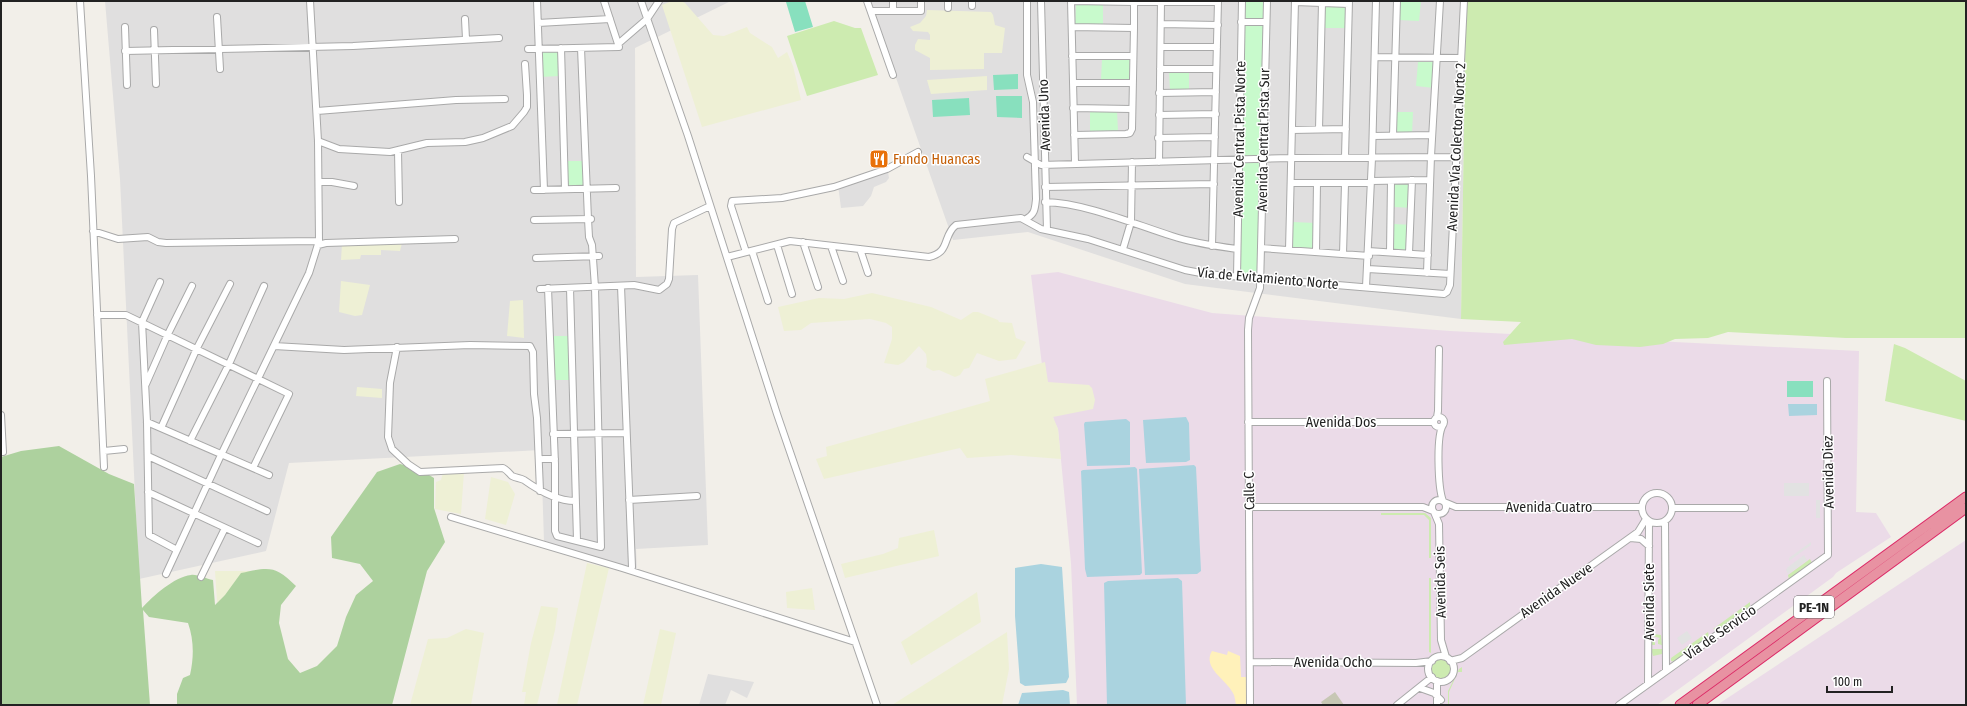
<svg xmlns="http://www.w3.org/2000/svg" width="1967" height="706" viewBox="0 0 1967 706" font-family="'Fira Sans Condensed',sans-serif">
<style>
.residential{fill:#e0dfdf}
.industrial{fill:#ebdbe8}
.construction{fill:#c7c7b4}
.farmland{fill:#eef0d5}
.grass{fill:#cdebb0}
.forest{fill:#add19e}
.sand{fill:#fff1ba}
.park{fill:#c8facc}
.pitch{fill:#88e0be}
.parking{fill:#e2e2e2}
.water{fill:#aad3df}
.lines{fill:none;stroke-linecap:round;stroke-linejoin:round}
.minor-casing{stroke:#a9a9a9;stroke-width:8}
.highway-casing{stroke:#dc2a67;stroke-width:11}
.minor{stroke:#fff;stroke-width:6}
.highway{stroke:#e892a2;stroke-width:9}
.labels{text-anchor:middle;stroke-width:3;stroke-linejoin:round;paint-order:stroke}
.shield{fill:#fff;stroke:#646464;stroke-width:1}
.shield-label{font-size:13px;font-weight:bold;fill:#222}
.street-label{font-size:14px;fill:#222;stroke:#fff}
.food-label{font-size:14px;fill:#c56008;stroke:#fff;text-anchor:start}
</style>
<rect width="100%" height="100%" fill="#f2efe9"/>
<path class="residential" d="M105 1H731L635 48 636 277 698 275 708 545 636 549 637 571 544 541 541 450 289 463 266 551 139 579 120 179Z
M869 1H1466L1461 319 1185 284 1028 232 953 240Z
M888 172 889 178 886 182 874 187 871 196 863 206 841 208 838 185 879 173Z
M708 674 754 682 747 698 731 690 725 705H699Z"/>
<path class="industrial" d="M1058 272 1212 313 1450 331 1859 351 1856 512 1876 513 1891 537 1836 573 1833 577 1657 705H1077L1071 563 1058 429 1054 421 1042 365 1031 275Z
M1966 540V704L1717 705 1922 569Z"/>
<path class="construction" d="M1335 692 1344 705H1323L1321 702Z"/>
<path class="farmland" d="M672 1H681L685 3 713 35 724 36 747 27 750 33 772 47 778 58 787 52 793 66 801 100 702 127 662 5Z
M927 10 991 12 993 15 995 25 1005 28 1002 53H984V69L930 70V58L915 50V45L918 39 930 40V35L928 32 913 31 910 27 920 23 926 16Z
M987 76V90L931 94 927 80Z
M402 243 400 251 381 250V255H361L360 259 341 260 342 244Z
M341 281 370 285 362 315 355 316 339 312Z
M872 293 931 307 961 320 973 312H978L998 320 999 322 1012 323 1016 338 1026 342 1016 359 999 361 977 353 969 368 964 369 960 375 955 377 939 370 933 371 926 367 927 361 926 354 919 346 904 362 898 365 884 363 892 339V327L886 323 870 319 811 323 801 330 784 331 778 307 819 298 844 299Z
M523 300 524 338 507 336 510 301Z
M1045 362 1048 382 1089 385 1092 388 1095 400 1093 409 1053 417 1058 429 1061 459 1011 455 967 458 960 448 824 479 816 459 827 456 826 447 990 401 985 379Z
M357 387 382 389V398L356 396Z
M464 472 461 514 435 509 436 482 441 480 443 473Z
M491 477 508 482 515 494 506 525 485 519Z
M934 530 939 556 845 578 841 564 883 554 898 548 899 538Z
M587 563 609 568 577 705H557Z
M215 571H265L218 615Z
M812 588 815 610 787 608 786 592Z
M977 592 981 622 911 665 901 642Z
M541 606 558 608 555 630 537 705H524L526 692H522L531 643Z
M466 629 484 633 471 705H410L428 639 447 638Z
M660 629 676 633 661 705H643Z
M1007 632 1009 669 1002 705H892Z"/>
<path class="grass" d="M1466 1H1966V338H1846L1728 332 1708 338 1675 339 1663 344 1640 347 1596 345 1572 339 1504 345 1503 342 1521 322 1461 319Z
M834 21 855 28H861L878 75 807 96 787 36Z
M1894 344 1905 348 1966 381V421L1885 401Z
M1381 513H1425L1431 518V558H1429V520L1424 515H1381Z
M1810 559 1812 563 1789 580 1788 575Z
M1429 578H1431V653L1429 652Z
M1750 602V607L1718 630 1713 629Z
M1708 632 1709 637 1674 662 1671 661V658Z
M1654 634 1661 635 1662 645 1658 644V640L1660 638 1652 636V639L1655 640V645H1651V637Z
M1651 649H1662V654L1653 656Z
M1431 669a10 10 0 1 1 20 0a10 10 0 1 1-20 0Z
M1462 667V672H1458L1449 692V705H1448V691L1459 669Z"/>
<path class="forest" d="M59 446 109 474 134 484 142 608C153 596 174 577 191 575 197 574 206 579 213 580L215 605 225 595 241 573C269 567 275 565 296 586L281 605 279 623 288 659 300 673 317 666 337 646 346 617 356 595 373 581 360 564 332 558 331 537 377 472 400 464 419 469 434 478V508L445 542 427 571 392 705H177V694L183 678 190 675C194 657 194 640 188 623L149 617 143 610 150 705H1V457L21 451Z"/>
<path class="sand" d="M1212 651 1227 655 1228 651 1240 656 1241 677H1246V705H1236C1235 701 1235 696 1233 693 1226 679 1202 668 1212 651Z"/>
<path class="park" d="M1245 1H1265L1263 19H1247L1244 16Z
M1398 1H1421L1419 21 1398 20Z
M1076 5H1103V25H1075Z
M1323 5 1345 6V28H1323Z
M1245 24 1262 25 1264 27 1261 154 1260 156 1242 157 1241 154 1243 29Z
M559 50V76L541 77V51Z
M1102 59 1131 60 1129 79H1101Z
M1418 62H1436L1434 88 1416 86Z
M1169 71H1189V90L1170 91Z
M1090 111H1117L1118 131H1090Z
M1395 112H1413L1412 134H1394Z
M565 161H584L585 187 566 188Z
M1257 161 1261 165 1258 273 1257 276H1241L1238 272 1241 163Z
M1393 181 1413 182V208L1394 207Z
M1293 222 1315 223V249L1312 250 1292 247Z
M1394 224 1413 225 1411 256 1392 253Z
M551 336H569L570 380H553Z"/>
<path class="pitch" d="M805 1 813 27 795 32 786 2Z
M1018 74V89L994 90 993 75Z
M996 96H1022V118L997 117Z
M969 98 970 115 933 117 932 100Z
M1787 381H1813V397H1787Z"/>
<path class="parking" d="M1784 483H1809V496H1784Z
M1816 500H1820V518H1816Z
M1811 542V545L1789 561V558Z
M1804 555 1807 560 1788 574 1786 570 1788 567Z
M1687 631 1692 638 1682 645 1677 638Z"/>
<path class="water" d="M1788 404H1817V415L1789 416Z
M1186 417 1189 423 1190 460 1186 462 1146 463 1143 420Z
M1126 419 1130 422V465L1087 466 1084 424 1085 422Z
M1194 465 1196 467 1201 571 1197 574 1145 575 1139 469Z
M1135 467 1137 469 1142 573 1140 575 1087 577 1085 569 1081 471 1083 470Z
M1041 564 1062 567 1069 677 1066 683 1025 686 1020 683 1015 616V568Z
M1178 578 1182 581 1186 705H1107L1104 583 1108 581Z
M1063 690 1069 692 1070 705H1018L1022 693Z"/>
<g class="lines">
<g class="minor-casing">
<path id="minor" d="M80 1 91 176 104 467
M537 1 544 190
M641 1 688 136 777 414 877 705
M867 1 893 75
M893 1V10
M948 1V8
M972 1V6
M1041 1 1047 230
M1071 1 1075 163
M1134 2H1218
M1295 2 1349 4
M871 11H921V1
M217 17 220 69
M465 19 466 39
M1241 22H1266
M538 23 610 19
M1161 24 1218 25
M125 27 127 85
M1072 27 1134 28V2L1072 1
M154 30 156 84
M618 44 647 19 659 1
M1161 47H1217
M561 48 565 189
M528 49 619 47 604 1
M125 51 353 46 499 38
M1072 56H1133
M1375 57 1461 58
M1160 69H1216
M1073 83H1132
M1159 93 1216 92
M1073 108 1131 109
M317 111 456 100 505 99
M1159 115 1216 114
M1319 129 1322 3
M1292 130 1346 129
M1074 135 1126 134 1130 133 1132 129 1134 28
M1393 135 1397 1
M1373 136 1432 135
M1158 138 1215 137
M318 141 339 149 390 152 427 143 465 142 483 138 512 126 524 112 527 107V95L525 64
M398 151 399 202
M1027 157 1041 165 1291 158 1455 157
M1345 157 1349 1
M1159 162 1161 1
M1371 181 1430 180
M319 182H332L354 186
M1291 183H1371
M1045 187 1214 184
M534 190 616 188
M1045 202C1085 203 1134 224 1172 236 1193 243 1215 246 1237 249
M1026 219C1035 214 1035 209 1036 199L1033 102 1027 75V1
M534 220 591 219
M93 231 118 239 148 237 158 242 166 243 319 241
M803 242 818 287
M318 245 326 243 455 239
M777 245 792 294
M831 246 843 281
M1212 246 1218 1
M1261 248 1369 256
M860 249 868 273
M1123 249 1131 222 1132 162
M1289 250 1295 1
M752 251 768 301
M1368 251 1428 255
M746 252 731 206 732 201 782 198 834 187 887 169 918 152
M1316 252 1317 183
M1390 252 1391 181
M1409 253 1412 180
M1343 254 1345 184
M727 257 790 241 929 257C951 252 942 236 956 225L1021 218 1041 229 1088 239 1185 270 1206 274 1444 294 1447 292 1450 285 1464 1
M536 258 599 256
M1368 269 1450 274
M1427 273 1431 156 1440 1
M1237 277 1242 1
M160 282 142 322 147 422 149 535 177 550
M621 286 632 567
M1366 287 1372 158 1376 1
M548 288 555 464V531L557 536 601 547 595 287 592 245 589 237 588 219 581 48
M570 288 577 540
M540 289 634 285 659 290 667 284 669 279 672 229 674 223 710 206
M97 315H126L289 394 253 468
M274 346 344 350 470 345 530 346 533 352 534 394 537 418 540 491
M397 347 390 383 388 437 392 449 408 464 420 472 503 468C507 470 509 473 512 476 516 478 520 478 524 480 538 490 557 501 575 501
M146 384 168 334 192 286
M1 415 3 452
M1437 417 1438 411 1439 349
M1434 422a5 5 0 1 1 10 0a5 5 0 1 1-10 0Z
M147 422 269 475
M1248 422H1434
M1443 425C1436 436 1438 488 1443 501
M161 428 197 348 230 284
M553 434 626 433
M190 441 229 364 264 286
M104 451 124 449
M148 456 267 511
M543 459H555
M148 492 258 543
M1642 508a15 15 0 1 1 30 0a15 15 0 1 1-30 0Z
M1432 507a7 7 0 1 1 14 0a7 7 0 1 1-14 0Z
M629 500 697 496
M1444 502 1456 507H1641
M1250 507H1423L1433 511
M1672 508H1745
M1434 512 1439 524 1441 640 1446 657
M451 517 622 568 855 642
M1665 521 1666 670
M1630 538 1641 539 1649 546
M166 574 221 455 309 273 319 241 318 141 310 1
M201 577 225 528
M1428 669a13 13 0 1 1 26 0a13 13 0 1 1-26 0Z
M1450 661 1462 658 1638 532 1646 519
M1250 662 1416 663 1432 661
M1437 681V705
M1648 684 1649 521
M1420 688 1434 693 1441 700
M1250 705 1248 330 1249 318 1260 288 1267 1
M1397 705 1432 677
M1619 705 1828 555 1827 381"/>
</g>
<g class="highway-casing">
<path id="highway" d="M1680 705 1966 497
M1697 705 1966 508"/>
</g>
<use href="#minor" class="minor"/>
<use href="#highway" class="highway"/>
</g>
<defs>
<g id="restaurant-square" transform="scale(1)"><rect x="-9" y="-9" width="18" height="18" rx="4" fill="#e8710a" stroke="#fff"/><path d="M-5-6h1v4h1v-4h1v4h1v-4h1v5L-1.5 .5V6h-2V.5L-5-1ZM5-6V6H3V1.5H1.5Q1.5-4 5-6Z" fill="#fff"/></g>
</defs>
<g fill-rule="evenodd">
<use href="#restaurant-square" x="879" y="159"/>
</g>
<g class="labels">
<rect class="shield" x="1794" y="596" width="40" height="22" rx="3"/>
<g class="shield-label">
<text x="1814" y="612">PE-1N</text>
</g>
<g class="street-label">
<text transform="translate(1044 115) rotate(-92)" y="5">Avenida Uno</text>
<text transform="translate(1239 139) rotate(-89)" y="5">Avenida Central Pista Norte</text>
<text transform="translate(1263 140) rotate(-89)" y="5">Avenida Central Pista Sur</text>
<text transform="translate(1456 147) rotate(-87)" y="5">Avenida Vía Colectora Norte 2</text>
<text transform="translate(1268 278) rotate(5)" y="5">Vía de Evitamiento Norte</text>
<text x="1341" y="427">Avenida Dos</text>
<text transform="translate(1828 472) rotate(-91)" y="5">Avenida Diez</text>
<text transform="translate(1249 491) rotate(-91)" y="5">Calle C</text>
<text x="1549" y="512">Avenida Cuatro</text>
<text transform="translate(1440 582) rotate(-91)" y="5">Avenida Seis</text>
<text transform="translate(1556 590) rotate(-35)" y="5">Avenida Nueve</text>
<text transform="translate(1649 602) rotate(-90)" y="5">Avenida Siete</text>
<text transform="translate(1720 632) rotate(-35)" y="5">Vía de Servicio</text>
<text x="1333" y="667">Avenida Ocho</text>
</g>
<g class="food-label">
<text x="893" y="164">Fundo Huancas</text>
</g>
</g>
<rect width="1967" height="706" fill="none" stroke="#222222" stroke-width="4"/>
<path d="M1827 686v6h65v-6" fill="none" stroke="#222222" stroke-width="2"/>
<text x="1833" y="686" font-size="12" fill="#222222" stroke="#ffffff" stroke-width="3" paint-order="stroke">100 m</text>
</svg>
